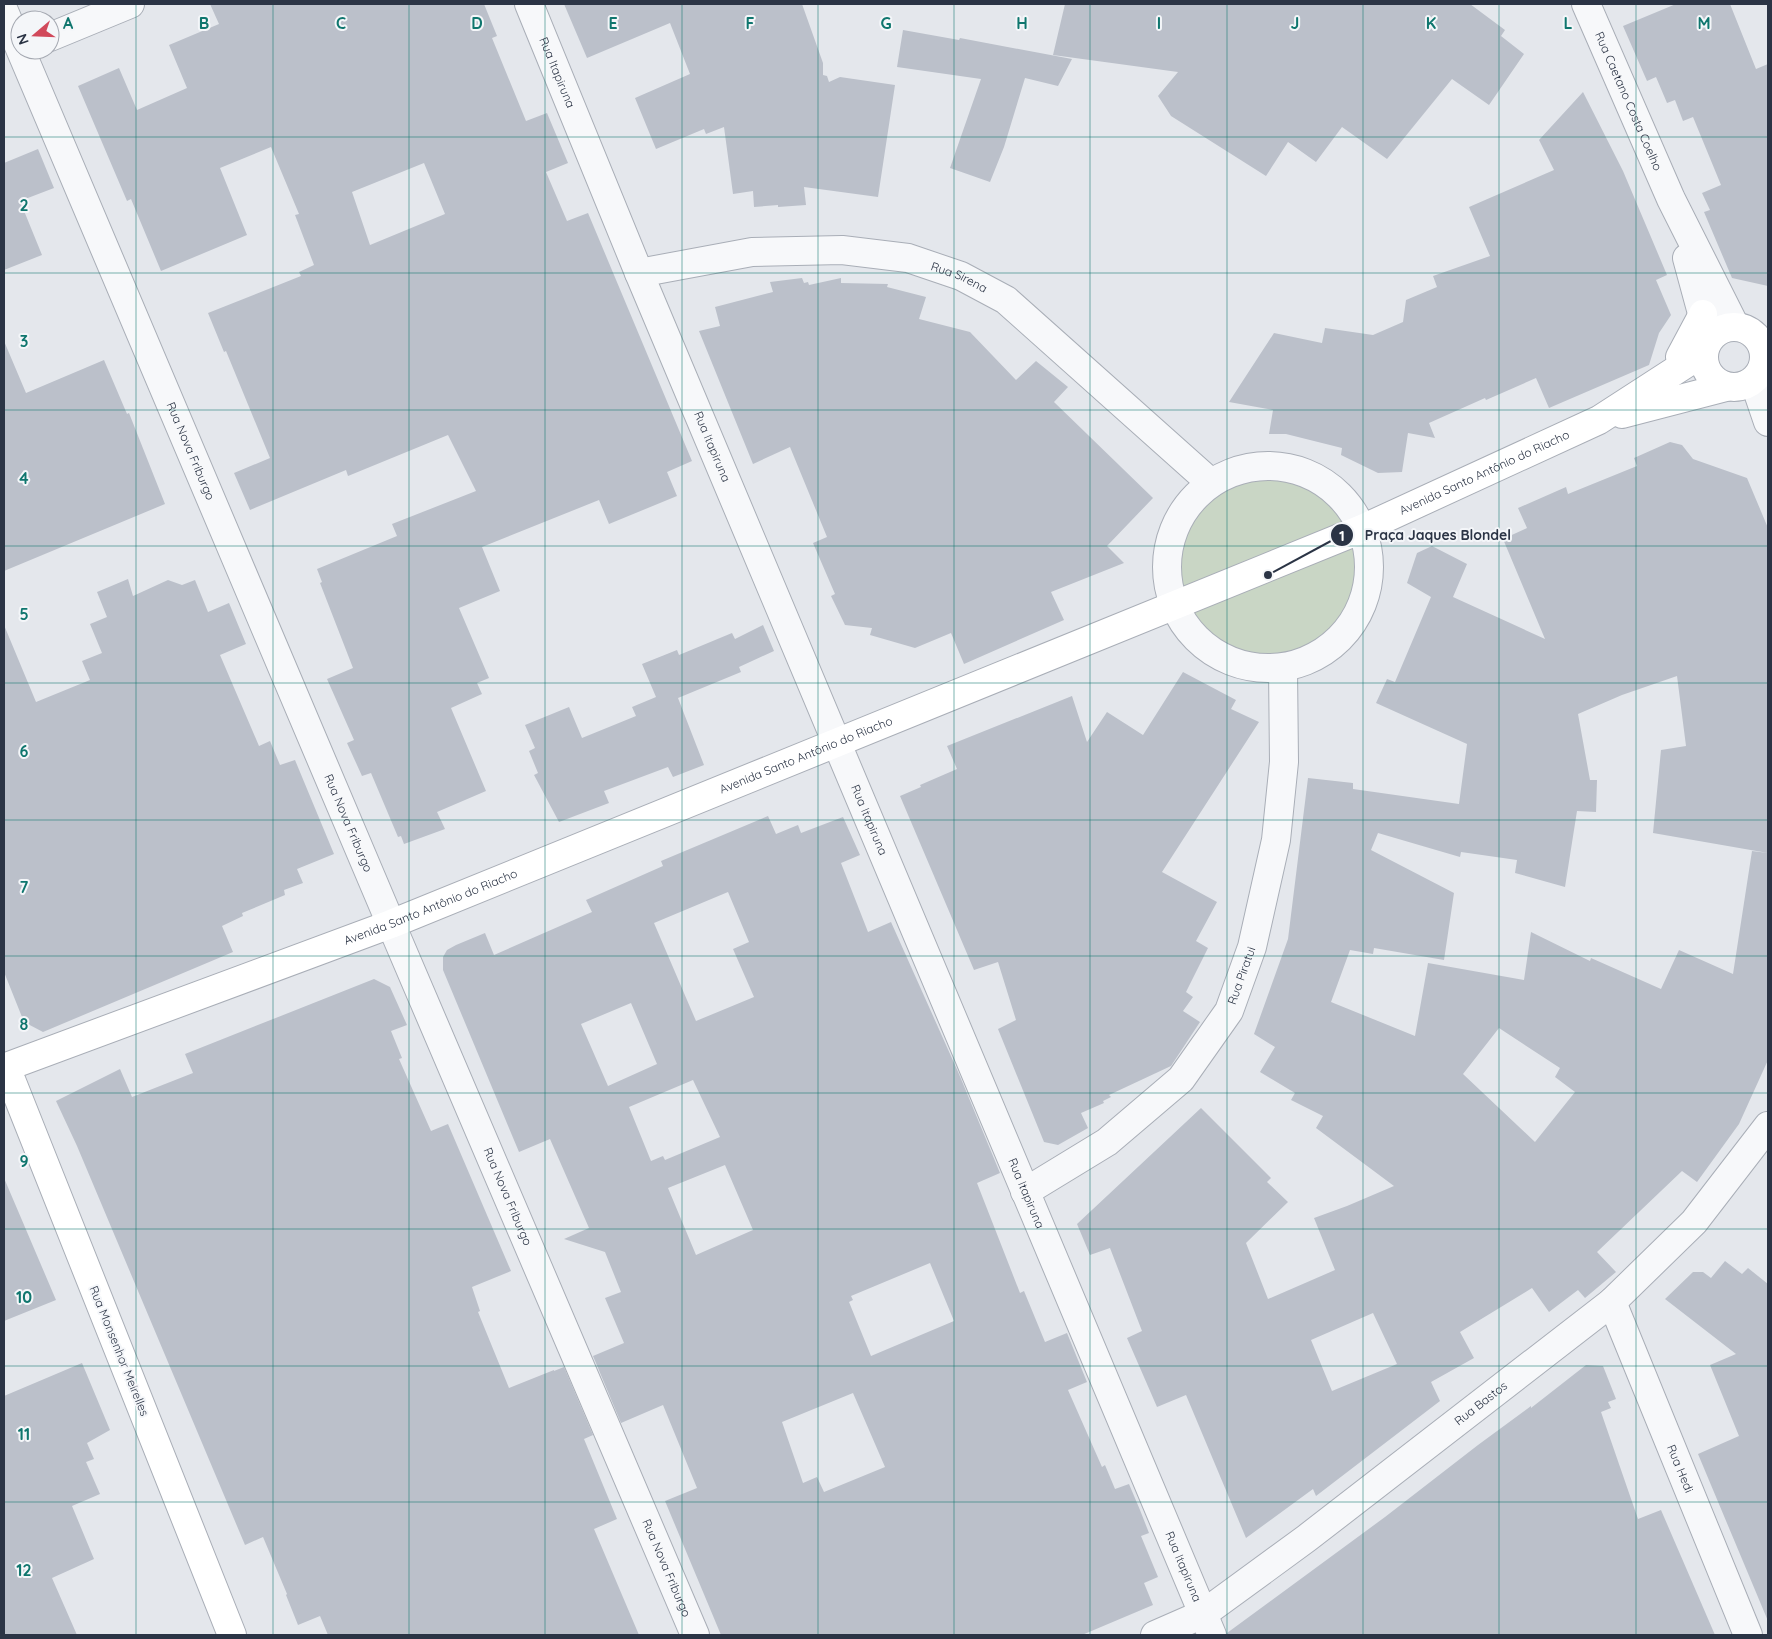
<svg xmlns="http://www.w3.org/2000/svg" width="1772" height="1639" viewBox="0 0 1772 1639" font-family="Quicksand,sans-serif">
<style>
.green{fill:#c9d6c5}
.building{fill:#bbc0ca;fill-rule:evenodd}
.lines{fill:none;stroke-linecap:round;stroke-linejoin:round}
.street-casing{stroke:#a9aeb7;stroke-width:30}
.secondary-casing{stroke:#a9aeb7;stroke-width:30}
.street{stroke:#f7f8fa;stroke-width:28}
.secondary{stroke:#fff;stroke-width:28}
.grid{fill:none;stroke:#0f766e;stroke-width:1;stroke-opacity:0.55}
.labels{text-anchor:middle;stroke-width:4;stroke-linejoin:round;paint-order:stroke}
.street-label{font-size:12px;fill:#2b3445;stroke:#f4f6f9}
.grid-label{font-size:16px;text-anchor:middle;font-weight:bold;fill:#0f766e;stroke:#f4f6f9;stroke-width:4;stroke-linejoin:round;paint-order:stroke}
.leader{fill:none;stroke:#2b3445;stroke-width:2}
.callout-dot{fill:#2b3445;stroke:#f4f6f9;stroke-width:2}
.mark-label{font-size:15px;text-anchor:middle;font-weight:bold;fill:#fff}
.callout-label{font-size:14px;text-anchor:middle;font-weight:bold;fill:#2b3445;stroke:#f4f6f9;stroke-width:4;stroke-linejoin:round;paint-order:stroke}
</style>
<rect width="100%" height="100%" fill="#e4e7ec"/>
<path class="green" d="M1174 568a94 94 0 1 1 188 0a94 94 0 1 1-188 0Z"/>
<path class="building" d="M210 4H484L497 36 492 38 526 121 547 113 568 163 546 172 567 221 588 213 692 461 667 472 677 496 609 524 599 500 482 547 500 591 459 608 489 678 477 683 482 694 451 708 486 791 437 812 445 829 404 844 401 836 398 837 371 773 362 776 347 743 354 740 327 679 353 668 320 583 322 582 317 569 397 536 392 524 476 491 448 435 348 476 346 470 250 510 234 473 270 458 226 351 224 352 208 313 301 276 299 272 314 265 295 215 299 214 271 147 220 168 247 235 161 271 131 199 127 201 78 86 119 68 137 110 187 88 169 45 219 24ZM424 163 445 214 370 245 352 192Z
M564 4H802L823 63V75L827 76 829 82 840 77 895 85 878 197 804 187 806 205 778 207V205L754 207 753 191 733 194 724 127 706 134 704 129 656 149 635 98 690 74 670 23 587 58Z
M1065 4H1470L1505 30 1501 36 1524 54 1489 105 1452 79 1387 159 1342 127 1316 162 1288 142 1266 176 1171 116 1158 96 1178 72 1053 55Z
M1676 4H1730L1756 69 1768 64V286L1732 278 1704 212 1710 210 1702 193 1721 185 1693 117 1683 121 1675 100 1667 103 1656 77 1647 81 1623 26Z
M903 30 959 40 960 38 1072 59 1058 86 1025 78 1004 147 990 182 950 168 981 79 897 67Z
M1583 92 1623 171 1667 275 1656 280 1671 315 1659 333 1649 365 1549 408 1536 378 1486 400 1485 398 1429 423 1435 438 1408 433 1402 472 1378 473 1341 455 1342 448 1286 434H1269L1273 410 1229 402 1274 333 1322 343 1325 328 1373 335 1403 322 1406 300 1437 287 1433 276 1490 256 1469 207 1554 170 1539 140Z
M38 149 54 188 20 201 42 255 4 270V163Z
M802 278 804 283 808 282 809 285 841 278V283L888 284 887 287 926 297 919 319 970 332 1016 380 1036 361 1068 387 1054 402 1153 498 1107 546 1124 563 1051 592 1064 620 964 664 951 633 915 648 870 635 872 628 845 625 831 596 835 594 813 543 827 537 790 447 753 464 699 331 720 326 715 307 773 292 770 282Z
M4 341 26 393 104 360 127 414 129 413 165 504 4 571Z
M1670 442 1682 445 1693 459 1747 478 1768 528V853L1653 833 1661 750 1686 746 1677 676 1622 695 1578 714 1590 780H1597L1596 812 1577 811 1565 887 1515 873 1517 860 1461 852 1460 857 1378 833 1371 850 1454 893 1444 960 1374 948 1373 954 1350 950 1331 1002 1415 1036 1428 963 1524 980 1531 932 1590 961 1591 958 1661 989 1679 950 1733 974 1752 851 1768 853V1060L1739 1124 1697 1182 1682 1171 1597 1252 1616 1272 1585 1298 1578 1290 1549 1312 1532 1288 1460 1332 1474 1358 1431 1382 1440 1401 1316 1496 1313 1489 1246 1538 1186 1395 1157 1407 1127 1338 1142 1331 1110 1248 1090 1255 1077 1224 1201 1108 1271 1178 1267 1182 1288 1202 1246 1243 1268 1299 1335 1270 1314 1218 1347 1206 1394 1186 1316 1128 1323 1116 1291 1100 1295 1093 1260 1072 1275 1047 1254 1034 1288 939 1308 778 1353 783V789L1459 804 1467 744 1376 703 1387 679 1395 682 1431 597 1407 583 1417 553 1432 546 1467 564 1453 597 1545 639 1503 539 1527 528 1518 508 1566 487 1568 494 1637 466 1634 458ZM1499 1028 1560 1068 1555 1077 1575 1092 1535 1142 1463 1074ZM1373 1313 1397 1364 1332 1391 1311 1340Z
M128 579 133 596 168 580 182 585 195 580 208 612 229 603 246 644 220 655 259 746 270 741 280 765 295 760 334 854 297 869 303 883 284 890 285 895 242 913 243 916 222 926 233 952 43 1032 24 1022 4 972V625L36 702 90 680 82 661 102 653 90 624 107 617 97 592Z
M763 625 774 651 739 667 741 672 678 698 704 765 673 777 668 767 604 791 609 803 559 822 534 775 538 773 529 751 535 748 525 725 569 707 582 738 636 716 632 707 656 697 642 664 677 650 679 655 732 633 735 639Z
M1183 672 1236 700 1231 709 1259 722 1162 872 1217 902 1196 941 1208 948 1186 992 1193 997 1183 1011 1200 1022 1171 1066 1109 1095 1111 1097 1103 1101 1104 1103 1081 1113 1088 1128 1058 1145 1044 1142 998 1029 1016 1020 998 962 974 970 900 796 921 787 920 785 957 769 947 746 1072 696 1087 742 1107 712 1143 735Z
M768 816 776 834 798 825 801 833 843 817 860 855 841 863 868 932 891 922 959 1074 1000 1173 977 1183 1020 1293 1024 1291 1045 1342 1067 1333 1087 1382 1068 1390 1102 1467 1105 1465 1115 1489 1129 1484 1140 1510 1149 1533 1141 1536 1158 1577 1144 1583 1153 1605 1082 1635H721L665 1501 697 1488 663 1405 621 1423 593 1356 624 1343 605 1298 621 1292 605 1252 564 1239 589 1228 550 1139 519 1152 443 970V957L447 950 456 945 485 933 494 955 592 912 586 900 663 866 661 861ZM728 892 749 942 733 949 754 997 696 1021 654 923ZM631 1003 657 1064 608 1086 581 1024ZM693 1080 720 1137 665 1160 663 1156 651 1161 629 1107ZM725 1165 753 1230 696 1255 668 1188ZM930 1263 954 1321 871 1356 849 1302 853 1300 851 1296ZM853 1393 885 1467 824 1492 817 1477 803 1483 782 1422Z
M374 979 390 987 407 1025 391 1031 402 1058 399 1059 431 1131 448 1124 511 1271 472 1287 480 1311 478 1312 509 1388 554 1370V1371L564 1367 593 1435 584 1439 617 1519 594 1529 639 1635H328L320 1616 298 1625 286 1595 287 1594 263 1537 245 1545 77 1146 56 1101 120 1069 132 1097 193 1073 185 1054Z
M4 1178 56 1300 4 1321Z
M1725 1261 1742 1274 1748 1268 1768 1284V1621L1698 1454 1739 1436 1710 1365 1736 1354 1665 1299 1693 1272H1703L1711 1278Z
M82 1363 110 1430 87 1443 94 1459 86 1462 100 1494 72 1506 94 1559 52 1578 77 1635H4V1396Z
M1586 1365 1603 1366 1616 1399 1608 1402 1611 1408 1601 1412 1638 1519 1661 1510 1715 1635H1227V1633L1385 1517 1478 1445 1531 1406V1408Z"/>
<g class="lines">
<g class="street-casing">
<g id="street">
<path id="s1" d="M529 4 639 273 1212 1635"/>
<path id="s2" d="M1586 4 1671 199 1735 326"/>
<path id="s3" d="M4 11 391 924 695 1635"/>
<path d="M50 37 130 4"/>
<path d="M1687 258 1709 339"/>
<path id="s4" d="M639 273 752 252 842 250 908 258 961 276 1006 300 1211 483"/>
<path d="M1754 381 1768 422"/>
<circle cx="1268" cy="567" r="101"/>
<path id="s5" d="M1025 1192 1107 1142 1181 1079 1229 1011 1252 947 1276 840 1284 762 1283 668"/>
<path id="s6" d="M1612 1302 1748 1635"/>
<path id="s7" d="M1155 1635 1203 1614 1307 1538 1612 1302 1694 1222 1768 1126"/>
</g>
</g>
<g class="secondary-casing">
<g id="secondary">
<circle cx="1734" cy="357" r="30"/>
<path d="M1680 357 1703 314"/>
<path d="M1622 414 1726 387"/>
<path id="s8" d="M232 1635 6 1067 391 924 1362 529 1599 420 1704 352"/>
</g>
</g>
<use href="#street" class="street"/>
<use href="#secondary" class="secondary"/>
</g>
<path class="grid" d="M136 4V1635M273 4V1635M409 4V1635M545 4V1635M682 4V1635M818 4V1635M954 4V1635M1090 4V1635M1227 4V1635M1363 4V1635M1499 4V1635M1636 4V1635M4 137H1768M4 273H1768M4 410H1768M4 546H1768M4 683H1768M4 820H1768M4 956H1768M4 1093H1768M4 1229H1768M4 1366H1768M4 1502H1768"/>
<g class="labels">
<g class="street-label">
<text dy="4" stroke="none"><textPath href="#s1" startOffset="74">Rua Itapiruna</textPath></text>
<text dy="4" stroke="none"><textPath href="#s2" startOffset="106">Rua Caetano Costa Coelho</textPath></text>
<text dy="4" stroke="none"><textPath href="#s4" startOffset="326">Rua Sirena</textPath></text>
<text dy="4" stroke="none"><textPath href="#s1" startOffset="479">Rua Itapiruna</textPath></text>
<text dy="4" stroke="none"><textPath href="#s3" startOffset="478">Rua Nova Friburgo</textPath></text>
<text dy="4" stroke="none"><textPath href="#s8" startOffset="2205">Avenida Santo Antônio do Riacho</textPath></text>
<text dy="4" stroke="none"><textPath href="#s8" startOffset="1470">Avenida Santo Antônio do Riacho</textPath></text>
<text dy="4" stroke="none"><textPath href="#s1" startOffset="884">Rua Itapiruna</textPath></text>
<text dy="4" stroke="none"><textPath href="#s3" startOffset="882">Rua Nova Friburgo</textPath></text>
<text dy="4" stroke="none"><textPath href="#s8" startOffset="1065">Avenida Santo Antônio do Riacho</textPath></text>
<text dy="4" stroke="none"><textPath href="#s5" startOffset="314">Rua Piratui</textPath></text>
<text dy="4" stroke="none"><textPath href="#s1" startOffset="1289">Rua Itapiruna</textPath></text>
<text dy="4" stroke="none"><textPath href="#s3" startOffset="1288">Rua Nova Friburgo</textPath></text>
<text transform="translate(119 1351) rotate(68)" y="4">Rua Monsenhor Meirelles</text>
<text dy="4" stroke="none"><textPath href="#s7" startOffset="401">Rua Bastos</textPath></text>
<text dy="4" stroke="none"><textPath href="#s6" startOffset="180">Rua Hedi</textPath></text>
<text dy="4" stroke="none"><textPath href="#s1" startOffset="1694">Rua Itapiruna</textPath></text>
<text dy="4" stroke="none"><textPath href="#s3" startOffset="1692">Rua Nova Friburgo</textPath></text>
</g>
</g>
<g class="grid-label">
<text x="68" y="29">A</text>
<text x="204" y="29">B</text>
<text x="341" y="29">C</text>
<text x="477" y="29">D</text>
<text x="613" y="29">E</text>
<text x="750" y="29">F</text>
<text x="886" y="29">G</text>
<text x="1022" y="29">H</text>
<text x="1159" y="29">I</text>
<text x="1295" y="29">J</text>
<text x="1431" y="29">K</text>
<text x="1568" y="29">L</text>
<text x="1704" y="29">M</text>
<text x="24" y="211">2</text>
<text x="24" y="347">3</text>
<text x="24" y="484">4</text>
<text x="24" y="620">5</text>
<text x="24" y="757">6</text>
<text x="24" y="893">7</text>
<text x="24" y="1030">8</text>
<text x="24" y="1167">9</text>
<text x="24" y="1303">10</text>
<text x="24" y="1440">11</text>
<text x="24" y="1576">12</text>
</g>
<path class="leader" d="M1268 575L1342 535"/>
<g class="callout-dot">
<circle cx="1268" cy="575" r="5"/>
<circle cx="1342" cy="535" r="12"/>
</g>
<g class="mark-label">
<text x="1342" y="541">1</text>
</g>
<g class="callout-label">
<text x="1438" y="540">Praça Jaques Blondel</text>
</g>
<rect width="1772" height="1639" fill="none" stroke="#2b3445" stroke-width="10"/>
<g transform="translate(35 35) rotate(251)"><circle r="24" fill="#f4f6f9" stroke="#a4a8b1"/>
<path d="M0-4L9 19L0 12L-9 19Z" fill="#d1495b"/>
<text y="-8" font-size="14" font-weight="bold" text-anchor="middle" fill="#2b3445">N</text>
</g>
</svg>
